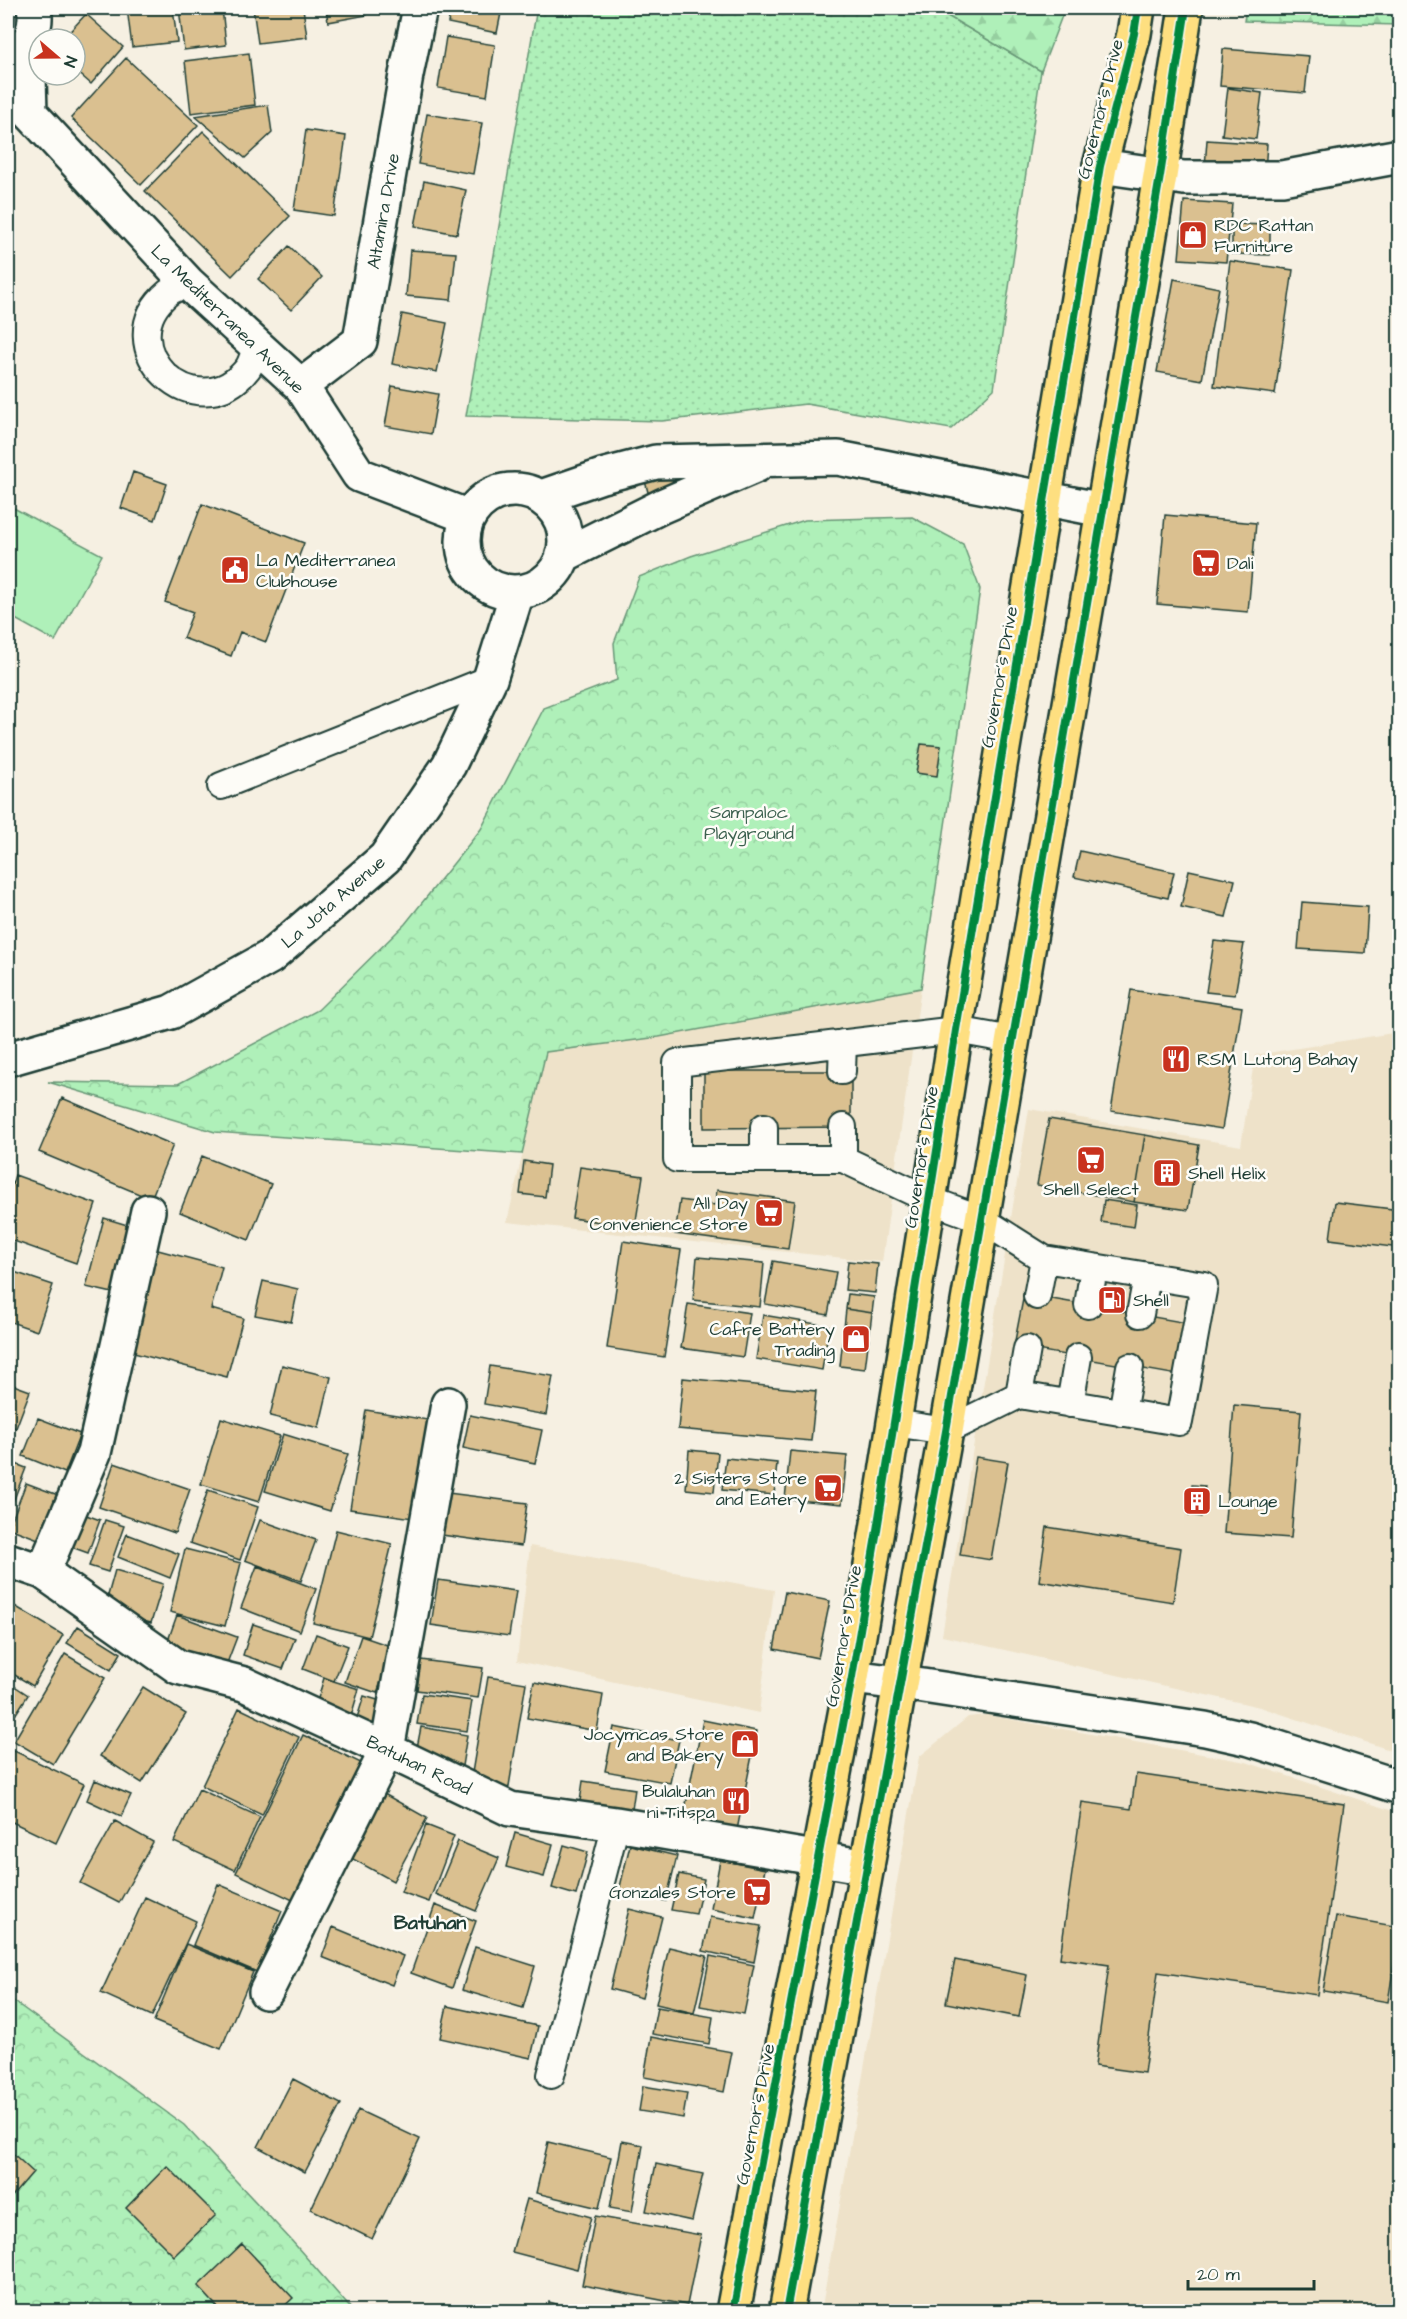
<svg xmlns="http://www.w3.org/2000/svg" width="1407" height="2319" viewBox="0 0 1407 2319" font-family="'Architects Daughter',sans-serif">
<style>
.built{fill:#eee2c9}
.grass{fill:url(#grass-dots);stroke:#679676;stroke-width:1.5}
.forest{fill:url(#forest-firs);stroke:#679676;stroke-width:1.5}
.park{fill:url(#park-crowns);stroke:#679676;stroke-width:1.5}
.pitch{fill:#aff0b9;stroke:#679676;stroke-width:1.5}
.building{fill:#dac090;stroke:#1f3d34;stroke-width:1.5}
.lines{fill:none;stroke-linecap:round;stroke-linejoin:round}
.lane-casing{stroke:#1f3d34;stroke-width:30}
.street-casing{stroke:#1f3d34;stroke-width:38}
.highway-casing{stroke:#1f3d34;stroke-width:38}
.lane{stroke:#fdfcf7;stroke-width:26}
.street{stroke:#fdfcf7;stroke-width:33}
.highway{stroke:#fedf80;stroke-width:33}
.cycleway-casing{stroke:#fdfcf7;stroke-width:11}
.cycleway{stroke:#00873e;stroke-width:8}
.labels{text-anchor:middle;stroke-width:5;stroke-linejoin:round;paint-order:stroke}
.street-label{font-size:18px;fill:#1f3d34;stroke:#fdfcf7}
.poi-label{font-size:18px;fill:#1f3d34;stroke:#fdfcf7;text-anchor:start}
.park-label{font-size:18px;fill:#3c614f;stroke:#fdfcf7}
.neighbourhood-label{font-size:20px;font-weight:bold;fill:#1f3d34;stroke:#fdfcf7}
</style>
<defs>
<pattern id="grass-dots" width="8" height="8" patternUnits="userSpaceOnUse" patternTransform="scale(1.5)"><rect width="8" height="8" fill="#aff0b9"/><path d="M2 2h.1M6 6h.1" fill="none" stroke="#96cfa0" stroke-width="1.8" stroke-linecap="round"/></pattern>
<pattern id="forest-firs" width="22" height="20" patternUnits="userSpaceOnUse" patternTransform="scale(1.5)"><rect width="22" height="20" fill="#aff0b9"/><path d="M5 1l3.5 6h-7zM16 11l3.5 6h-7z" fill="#96cfa0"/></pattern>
<pattern id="park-crowns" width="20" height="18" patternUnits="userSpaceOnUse" patternTransform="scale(1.5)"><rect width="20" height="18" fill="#aff0b9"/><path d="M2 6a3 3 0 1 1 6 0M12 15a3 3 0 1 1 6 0" fill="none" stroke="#96cfa0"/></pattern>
</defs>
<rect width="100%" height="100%" fill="#f6f0e2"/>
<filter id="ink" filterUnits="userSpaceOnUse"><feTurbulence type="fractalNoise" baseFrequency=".0167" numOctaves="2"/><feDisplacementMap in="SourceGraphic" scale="12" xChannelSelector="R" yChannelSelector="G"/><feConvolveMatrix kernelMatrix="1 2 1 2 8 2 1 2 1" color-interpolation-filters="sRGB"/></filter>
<g filter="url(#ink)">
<path class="built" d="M921 988 882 1262 507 1222 546 1052 659 1037Z
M1399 1032V1753L1260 1707 942 1636 1029 1109 1241 1146 1255 1055Z
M530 1546 774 1590 759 1713 517 1661Z
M986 1715 1246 1762 1399 1813V2311L821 2312 919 1757 968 1717Z"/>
<path class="grass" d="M537 8H934L1041 71 994 389 951 429 806 404 662 421 466 416Z"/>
<path class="forest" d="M934 8H1065L1041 71Z
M1246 8H1399V25L1244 21Z"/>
<path class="park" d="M912 517 963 544 980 589 921 988 659 1037 546 1052 522 1154 215 1132 48 1082 178 1084 318 1010 405 924 481 829 544 708 617 680 614 643 639 577 691 556 805 520Z
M8 1997 184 2125 291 2240 353 2311H8Z"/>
<path class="pitch" d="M8 505 102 555 55 641 8 615Z"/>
<path class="building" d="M127 8H173L177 42 132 47Z
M179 8H222L226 45 184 50Z
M253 8H303L307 37 258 43Z
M326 8H365L367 15 328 22Z
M451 8H502L497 33 448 23Z
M86 14 123 47 91 84 75 70V39H63Z
M446 37 495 45 487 96 438 88Z
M1223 49 1309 56 1305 93 1220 86Z
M249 53 255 105 191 113 185 61Z
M126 58 198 125 141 185 71 118Z
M1228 88 1262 93 1256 139 1222 135Z
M268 105 272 133 245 158 195 116Z
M427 114 482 123 473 174 418 164Z
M306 130 346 136 334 216 294 210Z
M203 131 290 216 232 276 145 191Z
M1207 140 1267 144 1265 171 1205 167Z
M424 181 466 190 457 234 415 226Z
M1184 201 1232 204 1226 262 1179 259Z
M1232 224 1270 225V255L1232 254Z
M289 246 322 277 291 310 258 279Z
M410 250 456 253 451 300 406 296Z
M1230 261 1293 270 1275 394 1214 386Z
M1174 279 1219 288 1202 380 1157 372Z
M402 314 447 323 437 372 392 364Z
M392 386 438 394 431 434 385 426Z
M133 472 167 484 155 520 121 508Z
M678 472 682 486 649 496 645 481Z
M202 504 304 543 266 642 240 632 231 656 183 638 193 612 165 602Z
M1165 515 1256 523 1248 612 1157 604Z
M921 744 941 746 937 776 916 773Z
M1080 851 1174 872 1168 898 1074 877Z
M1189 870 1235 880 1226 917 1181 907Z
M1302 902 1368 907 1365 953 1298 949Z
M1214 941 1244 944 1235 995 1206 992Z
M1131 990 1242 1007 1222 1129 1111 1111Z
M704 1071H851V1127L704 1128Z
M62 1098 173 1145 151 1199 39 1152Z
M1049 1119 1145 1135 1134 1202 1037 1185Z
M1145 1135 1199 1145 1188 1210 1134 1202Z
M202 1156 271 1184 249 1240 180 1212Z
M524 1161 549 1165 545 1197 520 1194Z
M580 1167 643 1176 635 1227 572 1218Z
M15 1175 96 1204 76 1263 8 1239V1198Z
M717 1190 795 1201 788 1249 675 1234 680 1200 715 1205Z
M1104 1200 1137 1205 1134 1227 1101 1222Z
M1335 1202 1400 1210V1248L1330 1239Z
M104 1218 134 1227 117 1294 86 1287Z
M623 1241 681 1250 664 1357 607 1348Z
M158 1250 222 1267 211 1309 243 1318 227 1377 130 1352Z
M697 1257 764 1263 760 1307 693 1300Z
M773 1261 836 1272 828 1315 765 1304Z
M848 1261 878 1264 875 1293 845 1290Z
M8 1270 53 1285 37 1331 8 1321Z
M263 1281 298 1289 291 1322 255 1315Z
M848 1294 874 1297 872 1313 846 1309Z
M1024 1294 1193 1324 1183 1376 1014 1346Z
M688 1304 750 1313 743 1357 681 1348Z
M846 1309 872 1313 865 1369 840 1366Z
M763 1315 829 1326 822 1370 756 1359Z
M282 1365 331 1377 319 1428 270 1416Z
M490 1366 553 1376 546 1415 484 1404Z
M683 1378 816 1391 811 1441 678 1429Z
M8 1383 30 1391 16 1428 8 1425Z
M1234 1405 1301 1411 1291 1538 1224 1533Z
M366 1410 428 1420 413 1518 350 1509Z
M470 1415 542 1430 535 1463 463 1448Z
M38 1418 80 1434 65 1473 23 1456Z
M221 1418 280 1436 259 1502 201 1484Z
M283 1434 348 1454 330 1511 265 1491Z
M689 1450 718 1453 714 1492 686 1489Z
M790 1451 847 1456 842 1504 785 1499Z
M976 1457 1008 1462 991 1560 960 1555Z
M726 1458 777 1463 774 1495 722 1490Z
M8 1461 26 1468 8 1515Z
M114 1463 190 1489 175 1533 99 1507Z
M26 1483 58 1495 41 1540 9 1528Z
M1192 1485 1205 1486 1201 1517 1189 1515Z
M208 1490 258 1507 240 1560 190 1543Z
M448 1493 527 1503 521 1546 442 1535Z
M78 1512 100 1520 88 1553 66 1545Z
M105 1520 124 1526 108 1572 89 1566Z
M260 1520 316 1540 301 1581 245 1560Z
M1047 1527 1181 1548 1173 1602 1039 1581Z
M336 1530 392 1544 369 1637 313 1623Z
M127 1534 179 1554 170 1578 118 1557Z
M185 1549 241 1563 225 1626 170 1612Z
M257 1566 316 1589 300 1631 241 1608Z
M115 1570 163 1584 151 1623 104 1610Z
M438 1580 516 1591 509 1636 431 1625Z
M785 1592 830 1601 818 1658 774 1649Z
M8 1602 63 1635 33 1686 8 1671Z
M177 1615 237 1637 224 1671 165 1649Z
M253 1624 295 1638 283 1669 243 1655Z
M78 1626 121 1653 111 1670 67 1643Z
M316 1634 348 1646 334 1681 303 1669Z
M361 1636 393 1647 377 1693 345 1682Z
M65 1654 105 1678 53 1764 14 1741Z
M421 1660 483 1668 478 1698 417 1690Z
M488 1677 526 1683 508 1792 470 1785Z
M324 1678 359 1689 349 1723 314 1712Z
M534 1682 603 1695 597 1731 527 1718Z
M10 1683 28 1695 10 1723 8 1721V1688Z
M143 1687 186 1714 142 1783 100 1756Z
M422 1694 472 1701 467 1731 417 1724Z
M364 1696 381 1701 373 1730 355 1724Z
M239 1708 299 1737 262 1815 202 1786Z
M703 1720 757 1731 737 1830 683 1819Z
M421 1727 467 1735 462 1766 415 1758Z
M614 1727 679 1740 670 1783 605 1771Z
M303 1735 363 1764 297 1902 236 1873Z
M8 1748 84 1784 56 1843 8 1820Z
M1136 1774 1344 1804 1317 1995 1158 1972 1144 2073 1095 2066 1109 1965 1060 1958 1082 1802 1131 1809Z
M95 1780 131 1795 121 1816 87 1800Z
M583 1781 635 1789 631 1816 579 1808Z
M199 1789 260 1817 235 1870 174 1842Z
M377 1790 427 1818 393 1881 342 1853Z
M115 1821 153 1842 119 1903 80 1883Z
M426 1825 454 1836 429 1902 401 1892Z
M515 1833 553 1844 544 1877 506 1867Z
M458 1841 499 1858 476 1911 436 1894Z
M564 1845 588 1852 576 1895 552 1888Z
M630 1845 677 1856 666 1901 619 1891Z
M720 1860 765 1869 755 1918 711 1909Z
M679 1874 704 1879 696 1914 671 1910Z
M218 1884 282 1911 257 1972 193 1945Z
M145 1897 196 1921 152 2016 101 1993Z
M435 1905 476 1921 452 1988 411 1973Z
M629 1909 662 1917 642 1998 610 1989Z
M1336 1916 1400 1927 1388 2002 1323 1991Z
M710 1917 761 1926 754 1962 703 1951Z
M333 1927 403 1956 392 1985 322 1957Z
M186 1944 253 1972 221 2049 154 2021Z
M475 1947 535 1966 523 2008 462 1990Z
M669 1947 707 1956 694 2013 656 2004Z
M710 1956 754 1965 744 2014 700 2006Z
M955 1960 1027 1975 1019 2017 946 2003Z
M447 2006 538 2026 531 2058 440 2038Z
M657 2007 713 2017 709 2044 652 2034Z
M651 2037 732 2052 724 2092 644 2077Z
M293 2079 341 2104 305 2172 258 2147Z
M643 2086 687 2093 683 2118 639 2111Z
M358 2110 420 2139 372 2239 311 2209Z
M622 2141 643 2145 632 2212 610 2208Z
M548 2142 611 2157 599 2208 536 2193Z
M8 2149 33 2172 8 2201Z
M656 2164 703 2174 692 2221 646 2211Z
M167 2166 216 2215 174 2256 126 2208Z
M527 2199 591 2217 577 2269 512 2252Z
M595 2216 701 2235 687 2305 582 2285Z
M242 2244 293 2298 278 2312H222L198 2286Z
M549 2302 586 2312H547Z"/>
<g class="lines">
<g class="lane-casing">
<path id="lane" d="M188 283C182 286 173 289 168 293 105 346 197 434 248 368 252 362 254 353 257 346
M221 786 490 679
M842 1071 843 1043
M764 1127V1159
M843 1127V1159
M1037 1296 1044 1259
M1088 1305 1094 1267
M1140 1314 1147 1277
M1019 1395 1027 1349
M1070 1404 1078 1357
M1122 1413 1130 1367
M894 1423 946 1431 1019 1395 1179 1422 1204 1285 1044 1259 981 1219 930 1200 843 1159H677V1063L956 1030 1012 1040
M551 2075 616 1824"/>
</g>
<g class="street-casing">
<path id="street" d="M28 42 30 113
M14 56C30 46 38 25 34 8
M8 94 30 113 188 283 301 386 359 475 469 517
M1100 166 1184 178H1282L1400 156
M301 386 360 341 406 75 420 8
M463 541a51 51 0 1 1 102 0a51 51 0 1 1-102 0Z
M541 497 602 476 656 462 838 458 1103 510
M564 555 662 506 757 465
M8 1059 171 1012 270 957 385 858 449 765 490 679 517 593
M8 1560 43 1572 178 1667 244 1684 387 1750 510 1809 616 1824 867 1867
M43 1572 94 1453 148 1211
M852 1677 923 1686 1205 1729 1250 1739 1400 1787
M266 1992 387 1750 448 1404"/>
</g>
<g class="highway-casing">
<path id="highway" d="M733 2312 852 1677 877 1530 956 1030 1100 166 1134 34 1138 8
M786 2312 946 1431 1160 176 1186 8"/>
</g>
<use href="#lane" class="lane"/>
<use href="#street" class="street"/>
<use href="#highway" class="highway"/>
<g class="cycleway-casing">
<path id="cycleway" d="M733 2312 852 1677 877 1530 956 1030 1100 166 1134 34 1138 8
M786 2312 946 1431 1160 176 1186 8"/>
</g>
<use href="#cycleway" class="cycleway"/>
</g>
</g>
<defs>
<g id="shop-square" transform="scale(1.5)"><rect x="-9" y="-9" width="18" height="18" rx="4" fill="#c8321e" stroke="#fdfcf7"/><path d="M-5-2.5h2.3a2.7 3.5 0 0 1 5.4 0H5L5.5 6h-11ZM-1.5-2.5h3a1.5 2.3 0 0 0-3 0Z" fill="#fff"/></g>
<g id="supermarket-square" transform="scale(1.5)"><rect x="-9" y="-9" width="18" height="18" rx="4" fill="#c8321e" stroke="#fdfcf7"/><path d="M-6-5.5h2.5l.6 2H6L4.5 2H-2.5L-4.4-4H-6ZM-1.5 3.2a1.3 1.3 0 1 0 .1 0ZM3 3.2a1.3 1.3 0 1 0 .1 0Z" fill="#fff"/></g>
<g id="civic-square" transform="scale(1.5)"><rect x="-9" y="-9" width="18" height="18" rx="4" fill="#c8321e" stroke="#fdfcf7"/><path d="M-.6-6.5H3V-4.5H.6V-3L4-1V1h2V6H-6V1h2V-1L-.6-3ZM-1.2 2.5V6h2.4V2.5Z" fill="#fff"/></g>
<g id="restaurant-square" transform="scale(1.5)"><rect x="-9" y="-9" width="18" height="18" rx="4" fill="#c8321e" stroke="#fdfcf7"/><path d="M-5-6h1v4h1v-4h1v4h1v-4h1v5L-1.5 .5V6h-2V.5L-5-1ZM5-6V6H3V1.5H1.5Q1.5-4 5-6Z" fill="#fff"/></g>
<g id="building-square" transform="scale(1.5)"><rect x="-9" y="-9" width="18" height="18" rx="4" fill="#c8321e" stroke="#fdfcf7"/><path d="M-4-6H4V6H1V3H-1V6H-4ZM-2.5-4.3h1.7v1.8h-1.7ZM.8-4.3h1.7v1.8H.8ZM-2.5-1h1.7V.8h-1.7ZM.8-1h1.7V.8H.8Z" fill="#fff"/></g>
<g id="fuel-square" transform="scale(1.5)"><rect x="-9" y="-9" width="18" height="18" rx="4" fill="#c8321e" stroke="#fdfcf7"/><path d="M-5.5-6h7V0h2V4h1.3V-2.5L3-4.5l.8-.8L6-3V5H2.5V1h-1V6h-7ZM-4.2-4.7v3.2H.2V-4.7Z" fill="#fff"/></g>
</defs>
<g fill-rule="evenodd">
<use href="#shop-square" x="1193" y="235"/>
<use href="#supermarket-square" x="1206" y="563"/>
<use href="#civic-square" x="235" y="570"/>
<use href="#restaurant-square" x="1176" y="1059"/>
<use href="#supermarket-square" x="1091" y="1160"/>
<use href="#building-square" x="1167" y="1173"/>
<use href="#supermarket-square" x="769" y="1213"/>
<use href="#fuel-square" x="1112" y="1300"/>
<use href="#shop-square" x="856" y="1339"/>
<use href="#supermarket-square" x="828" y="1488"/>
<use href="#building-square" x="1197" y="1501"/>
<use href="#shop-square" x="745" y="1744"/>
<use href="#restaurant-square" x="736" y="1801"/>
<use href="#supermarket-square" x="757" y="1892"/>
</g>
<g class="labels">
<g class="street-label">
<text transform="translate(1100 109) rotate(-76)" y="6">Governor's Drive</text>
<text transform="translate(383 211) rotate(-80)" y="6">Altamira Drive</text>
<text transform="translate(228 319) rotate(44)" y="6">La Mediterranea Avenue</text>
<text transform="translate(999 677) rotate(-80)" y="6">Governor's Drive</text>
<text transform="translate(333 902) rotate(-41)" y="6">La Jota Avenue</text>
<text transform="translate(921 1157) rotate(-81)" y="6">Governor's Drive</text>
<text transform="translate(843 1636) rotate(-80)" y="6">Governor's Drive</text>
<text transform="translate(419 1765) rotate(26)" y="6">Batuhan Road</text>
<text transform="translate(755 2114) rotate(-79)" y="6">Governor's Drive</text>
</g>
<g class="poi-label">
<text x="1214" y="231">RDC Rattan<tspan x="1214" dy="21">Furniture</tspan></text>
<text x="256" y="566">La Mediterranea<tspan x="256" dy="21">Clubhouse</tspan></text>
<text x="1227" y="569">Dali</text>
<text x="1197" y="1065">RSM Lutong Bahay</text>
<text x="1188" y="1179">Shell Helix</text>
<text x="1091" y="1195" text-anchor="middle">Shell Select</text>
<text x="748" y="1209" text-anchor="end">All Day<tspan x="748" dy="21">Convenience Store</tspan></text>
<text x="1133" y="1306">Shell</text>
<text x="835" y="1335" text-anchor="end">Cafre Battery<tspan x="835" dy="21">Trading</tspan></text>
<text x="807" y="1484" text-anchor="end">2 Sisters Store<tspan x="807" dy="21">and Eatery</tspan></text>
<text x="1218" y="1507">Lounge</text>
<text x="724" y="1740" text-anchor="end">Jocymcas Store<tspan x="724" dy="21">and Bakery</tspan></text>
<text x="715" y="1797" text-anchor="end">Bulaluhan<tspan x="715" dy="21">ni Titspa</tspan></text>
<text x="736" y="1898" text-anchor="end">Gonzales Store</text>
</g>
<g class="park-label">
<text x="749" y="818">Sampaloc<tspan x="749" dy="21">Playground</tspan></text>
</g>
<g class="neighbourhood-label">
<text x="430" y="1929">Batuhan</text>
</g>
</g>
<rect width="1407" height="2319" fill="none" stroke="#fdfcf7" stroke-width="30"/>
<rect x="15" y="15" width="1377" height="2289" fill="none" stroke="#1f3d34" stroke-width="2" filter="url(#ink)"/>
<g transform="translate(57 57) rotate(110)"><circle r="28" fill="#fdfcf7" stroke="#a4b0a9" stroke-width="1.5"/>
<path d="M0-4.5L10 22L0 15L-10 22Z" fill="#c8321e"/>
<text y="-9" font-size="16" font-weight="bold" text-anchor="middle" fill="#1f3d34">N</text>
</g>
<path d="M1188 2280v9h126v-9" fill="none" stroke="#1f3d34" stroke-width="3"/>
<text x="1197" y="2280" font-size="18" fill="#1f3d34" stroke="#fdfcf7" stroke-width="4.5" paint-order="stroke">20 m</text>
</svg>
